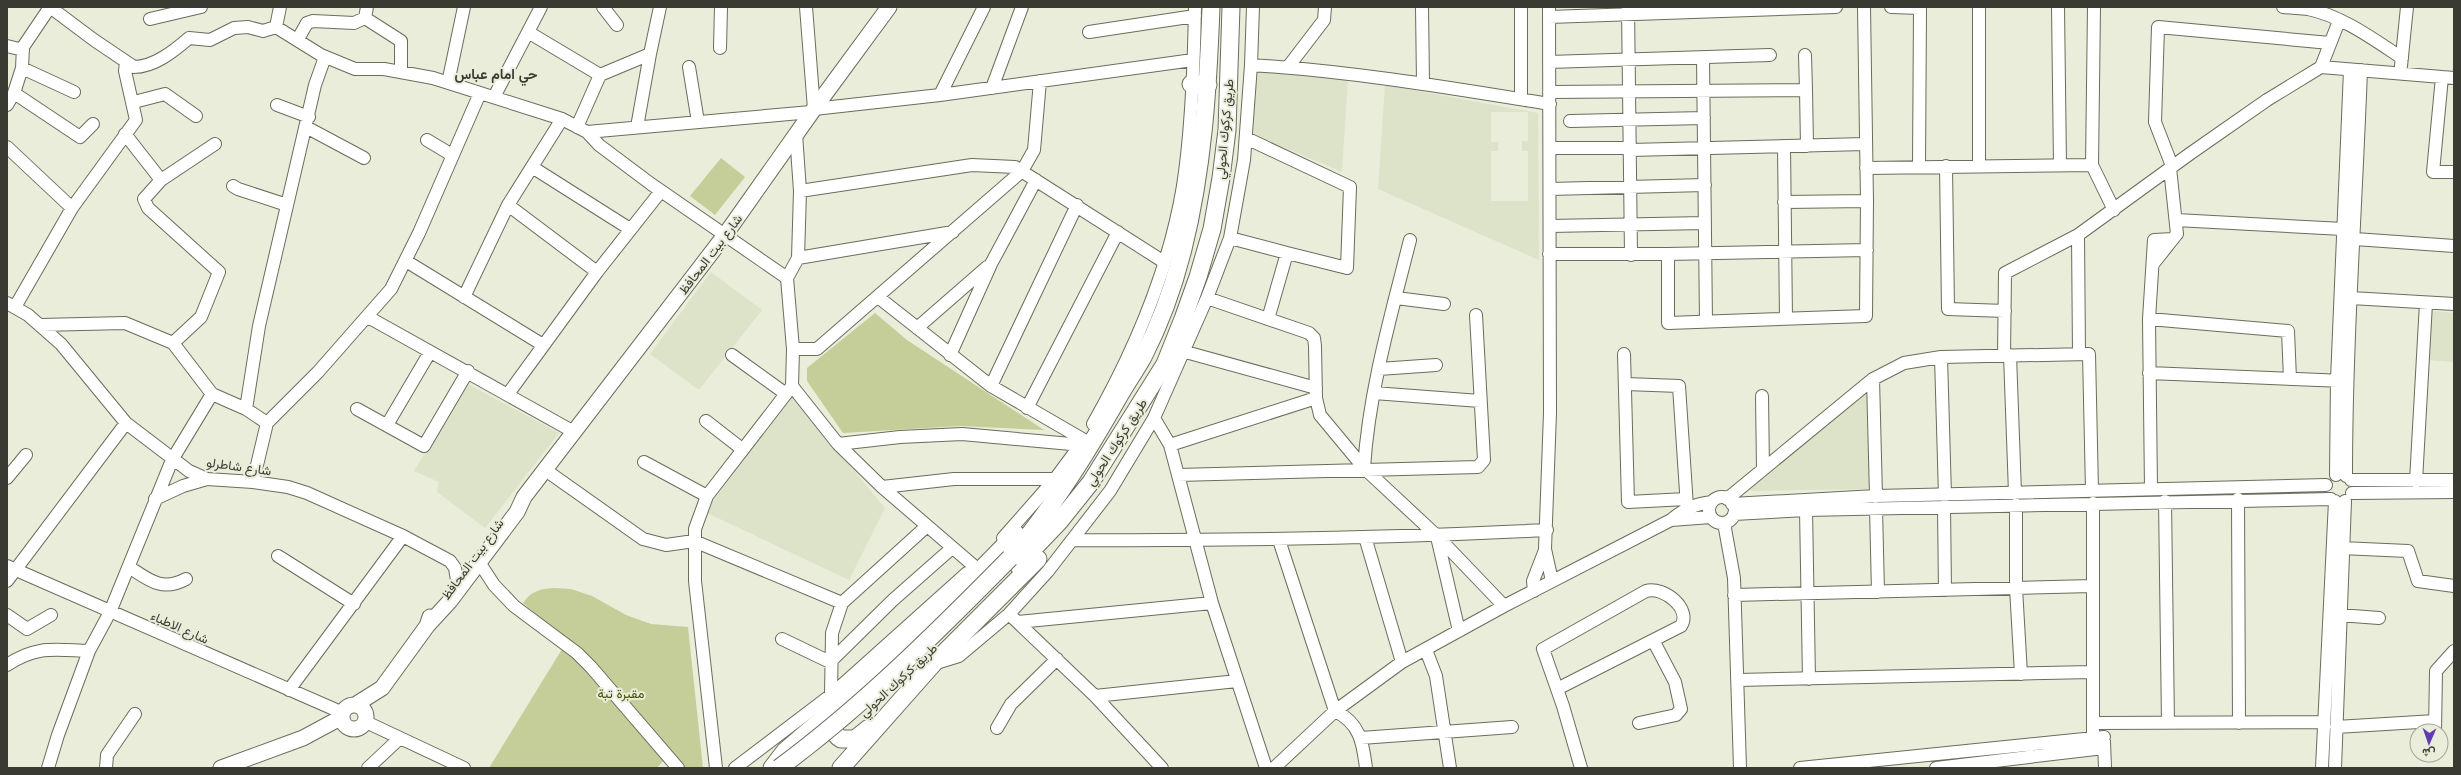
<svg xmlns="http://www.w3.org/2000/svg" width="2461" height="775" viewBox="0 0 2461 775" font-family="Quicksand,Vazirmatn,sans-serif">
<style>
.built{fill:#dde3c8;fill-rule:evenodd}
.green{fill:#c5ce99}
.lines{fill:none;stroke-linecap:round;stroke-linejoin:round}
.minor-casing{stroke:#6a6d5c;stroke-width:14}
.major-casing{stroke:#6a6d5c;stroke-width:17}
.highway-casing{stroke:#6a6d5c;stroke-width:19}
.minor{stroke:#fff;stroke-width:12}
.major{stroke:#fff;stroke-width:15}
.highway{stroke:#fff;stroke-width:17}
.highway-bridge-casing{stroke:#6a6d5c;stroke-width:19;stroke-linecap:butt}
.highway-bridge{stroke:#fff;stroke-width:17}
.labels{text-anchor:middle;stroke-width:4;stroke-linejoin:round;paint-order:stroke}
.street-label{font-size:13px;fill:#393b33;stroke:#e9edd9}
.park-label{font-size:13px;fill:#485007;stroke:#e9edd9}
.neighbourhood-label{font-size:14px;font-weight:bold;fill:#393b33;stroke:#e9edd9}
</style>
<rect width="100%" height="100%" fill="#e9edd9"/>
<path class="built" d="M1257 69 1348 78 1342 172 1253 134Z
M1385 85 1538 113 1539 260 1378 189ZM1491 112H1528V141H1522V151H1528V201H1491V151H1498V142H1491Z
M711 272 762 310 699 390 650 354Z
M2432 311 2454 313V362L2428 360Z
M466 383 559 433 485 528 437 492 439 482 414 471Z
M1864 392 1869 395 1871 489 1751 491V486Z
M792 396 885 508 849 580 705 512Z"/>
<path class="green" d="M721 158 745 177 715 215 690 196Z
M875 313 907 340 1044 430 960 426 843 433 807 381V368Z
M554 588 571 589 592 596 626 615 651 624 688 627 703 768H682L670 753 657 768H489L567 641 523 603C531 591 540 589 554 588Z"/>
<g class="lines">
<g class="minor-casing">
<path id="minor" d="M50 7 94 40 134 67C154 67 174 51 189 38L210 40 234 28 248 27 263 31 276 27
M280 7 276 27 321 55 355 69H384L433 78 562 119 587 132 599 145 651 184 787 278
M367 7 365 18 401 41V71
M603 7 617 25
M806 7 814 109 940 95 1193 60
M1422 7 1423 83
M1549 7 1550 413 1545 549 1552 581
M1628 7 1631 255
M1891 7 1920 8 1919 166
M2058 7 2060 165
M2094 7 2092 165 2114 210
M2283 7C2291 8 2300 8 2308 9 2342 16 2373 39 2402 58
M1549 17 1836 7
M150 19 201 7
M528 32 600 75
M1089 32 1195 16
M298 39 307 23 313 21 354 23 365 18
M7 46 23 50
M720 48 721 7
M650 54 660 7
M1805 55 1806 90
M1703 58 1706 322
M1549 62 1770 55
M1251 65 1253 7
M2401 66 2407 7
M689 67 698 122
M1288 67 1324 20 1325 7
M2321 67 2339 21
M22 68 74 92
M2442 77 2433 172H2454
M448 83 464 7
M992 88 1022 7
M1549 92 1806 90 1807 146
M14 93 80 137 93 124
M940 95 984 7
M494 97 541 7
M1521 99V7
M134 102 165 94 196 116
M7 105 14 93 22 68 23 47 50 7
M277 105 309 117
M1570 121 1704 118
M306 127 364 158
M577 127 600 75 650 54 637 127
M587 132 811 112
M125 134 161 180 215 144
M1246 138 1350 187 1347 268 1287 253 1268 319
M427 140 452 155
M7 147 72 208
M1784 147 1786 319
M1550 148H1630
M1630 150 1865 144
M1946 166 1948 309 2005 311
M1979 166V7
M2172 166 2155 122 2158 27 2330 43
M532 167 630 229
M1866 168 2092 165
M2170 168 2177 234
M161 180 144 199 148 208 219 272 201 317 173 343 212 394 246 409
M233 186 238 189 287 205
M1550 189 1705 185
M800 191 972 165 1015 167 1164 262
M1784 202 1867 201
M508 205 597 272
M2176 220 2343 229
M1550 226 1705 223
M2078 235 2079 354
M1230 238 1287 253
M2355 239 2454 246
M1549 254H1668V323L1866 316 1867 201 1864 7
M1668 254 1867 250
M798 258 953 232
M406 261 543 345
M2153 264 2176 235
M464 297 508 205 562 119
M878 297 991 386 1084 440
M1207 298 1309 333 1314 338 1315 346 1316 398 1320 415 1364 468 1437 536 1504 606
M1396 298 1444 304
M2351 298 2454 304
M7 303 28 315 61 344 126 423 189 471 207 479 253 482 288 487 307 493 403 536 450 561 455 568 457 580
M15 307 72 208 136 120 125 71 126 62
M368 317 574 432
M2149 319 2288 331 2290 379
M40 325 125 323 173 343
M917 328 987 267
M793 349H817L1022 171 1034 150 1040 81
M1182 351 1316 388
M1624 354 1628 502 1686 499
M732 355 786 394
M950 355 991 264 1036 180
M2004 355 2005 273 2078 235 2191 153 2267 100 2321 67 2454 78
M2010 355 2015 493
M1941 357 1945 496
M1379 369 1436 365
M2149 373 2344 381
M1873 379 1876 496
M1626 384 1679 386 1687 507
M792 386 838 444 882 487 974 566
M991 386 1077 205
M1374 393 1480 401
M508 394 597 272 661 191
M1762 396 1763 469
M1027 408 1118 232
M357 409 424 446 468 371
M1154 418 1170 445 1212 603 1266 768
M706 421 742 449
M267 423 318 372 391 289 419 233 480 93
M1093 424C1135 350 1169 270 1183 186 1192 128 1194 66 1195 7
M387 425 430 352
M838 444 900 437 962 434 1082 445
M1170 445 1316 398
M644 462 707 496
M1364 468C1369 391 1391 315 1410 240
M544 469 643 539 666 545 694 541 842 603
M1178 475 1478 467 1484 460 1476 315
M2336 475 2337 380 2350 70
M2346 476C2346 341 2356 206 2361 70
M7 478 26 455
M2351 480H2454
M2416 481 2426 303
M253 482 267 423 246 409 259 326 315 85 325 57
M882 487 954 479H1055
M2151 489 2149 319 2154 240 2173 239
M2352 493 2454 492
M1709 510a13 13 0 1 1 26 0a13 13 0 1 1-26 0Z
M155 499 183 486 207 479
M1727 499 1873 379 1904 363 1941 357 2089 354 2092 490
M2238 499 2239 723
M2165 501 2168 723
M1732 504 1876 496 2326 485
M2016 505V588L2021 674
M1944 507 1945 590
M1876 508 1878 592
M1806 510 1809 679
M1734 514 1806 510 2331 499
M1671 520 1711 517
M1724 523 1734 578 1740 768
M1365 537 1402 662
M1437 537 1459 631
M1003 538 1055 479 1084 440
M1074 540C1232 541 1389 538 1547 530
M1279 540 1335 711C1360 723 1363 743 1366 768
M2341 548 2408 551 2418 581 2454 586
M278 556 354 604
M479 562 494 585 514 606 577 653 591 667 678 768
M7 566 343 713
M129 567C149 580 162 592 186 579
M7 581 126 423
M1534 591 1533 581 1545 550
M1734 595 2092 586
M1009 614 1095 696 1162 768
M7 615 27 629 51 615
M2339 615 2379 618
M1018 622 1212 603
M782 639 830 662 893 600 952 548
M1426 650 1436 676 1450 768
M933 664 959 656 1009 614 1048 571 1110 491 1154 418 1207 298 1230 238 1244 160 1251 65C1351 71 1451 88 1550 104
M7 665C37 645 55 650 89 651
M1738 680 2092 672
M1557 689 1681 626C1692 609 1664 586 1646 591L1543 649 1563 706 1581 768
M289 690 403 536
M831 695 832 633 842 603 927 526
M1095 696 1237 681
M366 722 464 768
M1639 723 1676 715 1681 709 1675 682 1654 642
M2093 723 2324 722
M2336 727 2435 721
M997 728 1011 704 1057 659
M2435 731 2436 671 2454 651
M1361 738 1512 727
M2093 739V503
M2104 741 2105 768
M48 768 58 735 89 651 110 612 172 460 212 394
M106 768 107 755 135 714
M368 768 400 738
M716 768 695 581V529L707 496 792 386 793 349 787 278 798 258 800 191 796 134
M735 768 831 695 967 573
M1274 768 1335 711 1402 662 1504 606 1671 520C1684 509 1695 504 1712 502
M1800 768 2104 737
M1936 768 2104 748
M2322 768 2335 501
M2335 768 2345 501"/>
</g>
<g class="major-casing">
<path id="major" d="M427 626 450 601 517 512 524 497 725 235 814 109 889 7
M342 717a12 12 0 1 1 24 0a12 12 0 1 1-24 0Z
M355 705 382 688 427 626 430 617
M221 768 303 738 342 717"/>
</g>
<g class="highway-casing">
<path id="highway" d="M1191 84 1208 85
M1010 558C1052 509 1086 454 1118 398 1126 384 1135 371 1143 357 1160 324 1174 285 1183 249 1203 169 1208 89 1211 7
M1018 565 1059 522 1091 482 1165 364 1183 319 1198 277 1212 229 1221 178 1227 130 1231 7
M837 714C832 723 831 733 841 739H855L869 728
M772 768 785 751 848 697 949 602 1016 534
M841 768 933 664 1038 559"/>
</g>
<use href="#minor" class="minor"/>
<use href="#major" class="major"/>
<use href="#highway" class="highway"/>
<g class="highway-bridge-casing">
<path id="highway-bridge" d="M779 768C863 706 937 632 1010 558"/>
</g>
<use href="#highway-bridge" class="highway-bridge"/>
</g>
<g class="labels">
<g class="street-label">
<text transform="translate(1224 129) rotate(-85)" y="5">طريق كركوك الحولي</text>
<text transform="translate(710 254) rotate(-53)" y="5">شارع بيت المحافظ</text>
<text transform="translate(1116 442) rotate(-57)" y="5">طريق كركوك الحولي</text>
<text transform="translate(239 466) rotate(8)" y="5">شارع شاطرلو</text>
<text transform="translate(472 559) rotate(-54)" y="5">شارع بيت المحافظ</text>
<text transform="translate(180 627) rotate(24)" y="5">شارع الاطباء</text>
<text transform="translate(898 680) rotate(-43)" y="5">طريق كركوك الحولي</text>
</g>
<g class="park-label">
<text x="621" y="698">مقبرة تبة</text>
</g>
<g class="neighbourhood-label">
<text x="496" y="79">حي امام عباس</text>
</g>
</g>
<rect width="2461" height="775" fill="none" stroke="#393b33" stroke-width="16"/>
<g transform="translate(2429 743) rotate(182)"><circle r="19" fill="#e9edd9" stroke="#a3a697"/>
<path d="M0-3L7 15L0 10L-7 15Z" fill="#603bb3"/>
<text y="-6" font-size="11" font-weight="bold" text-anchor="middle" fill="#393b33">ش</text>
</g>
</svg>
